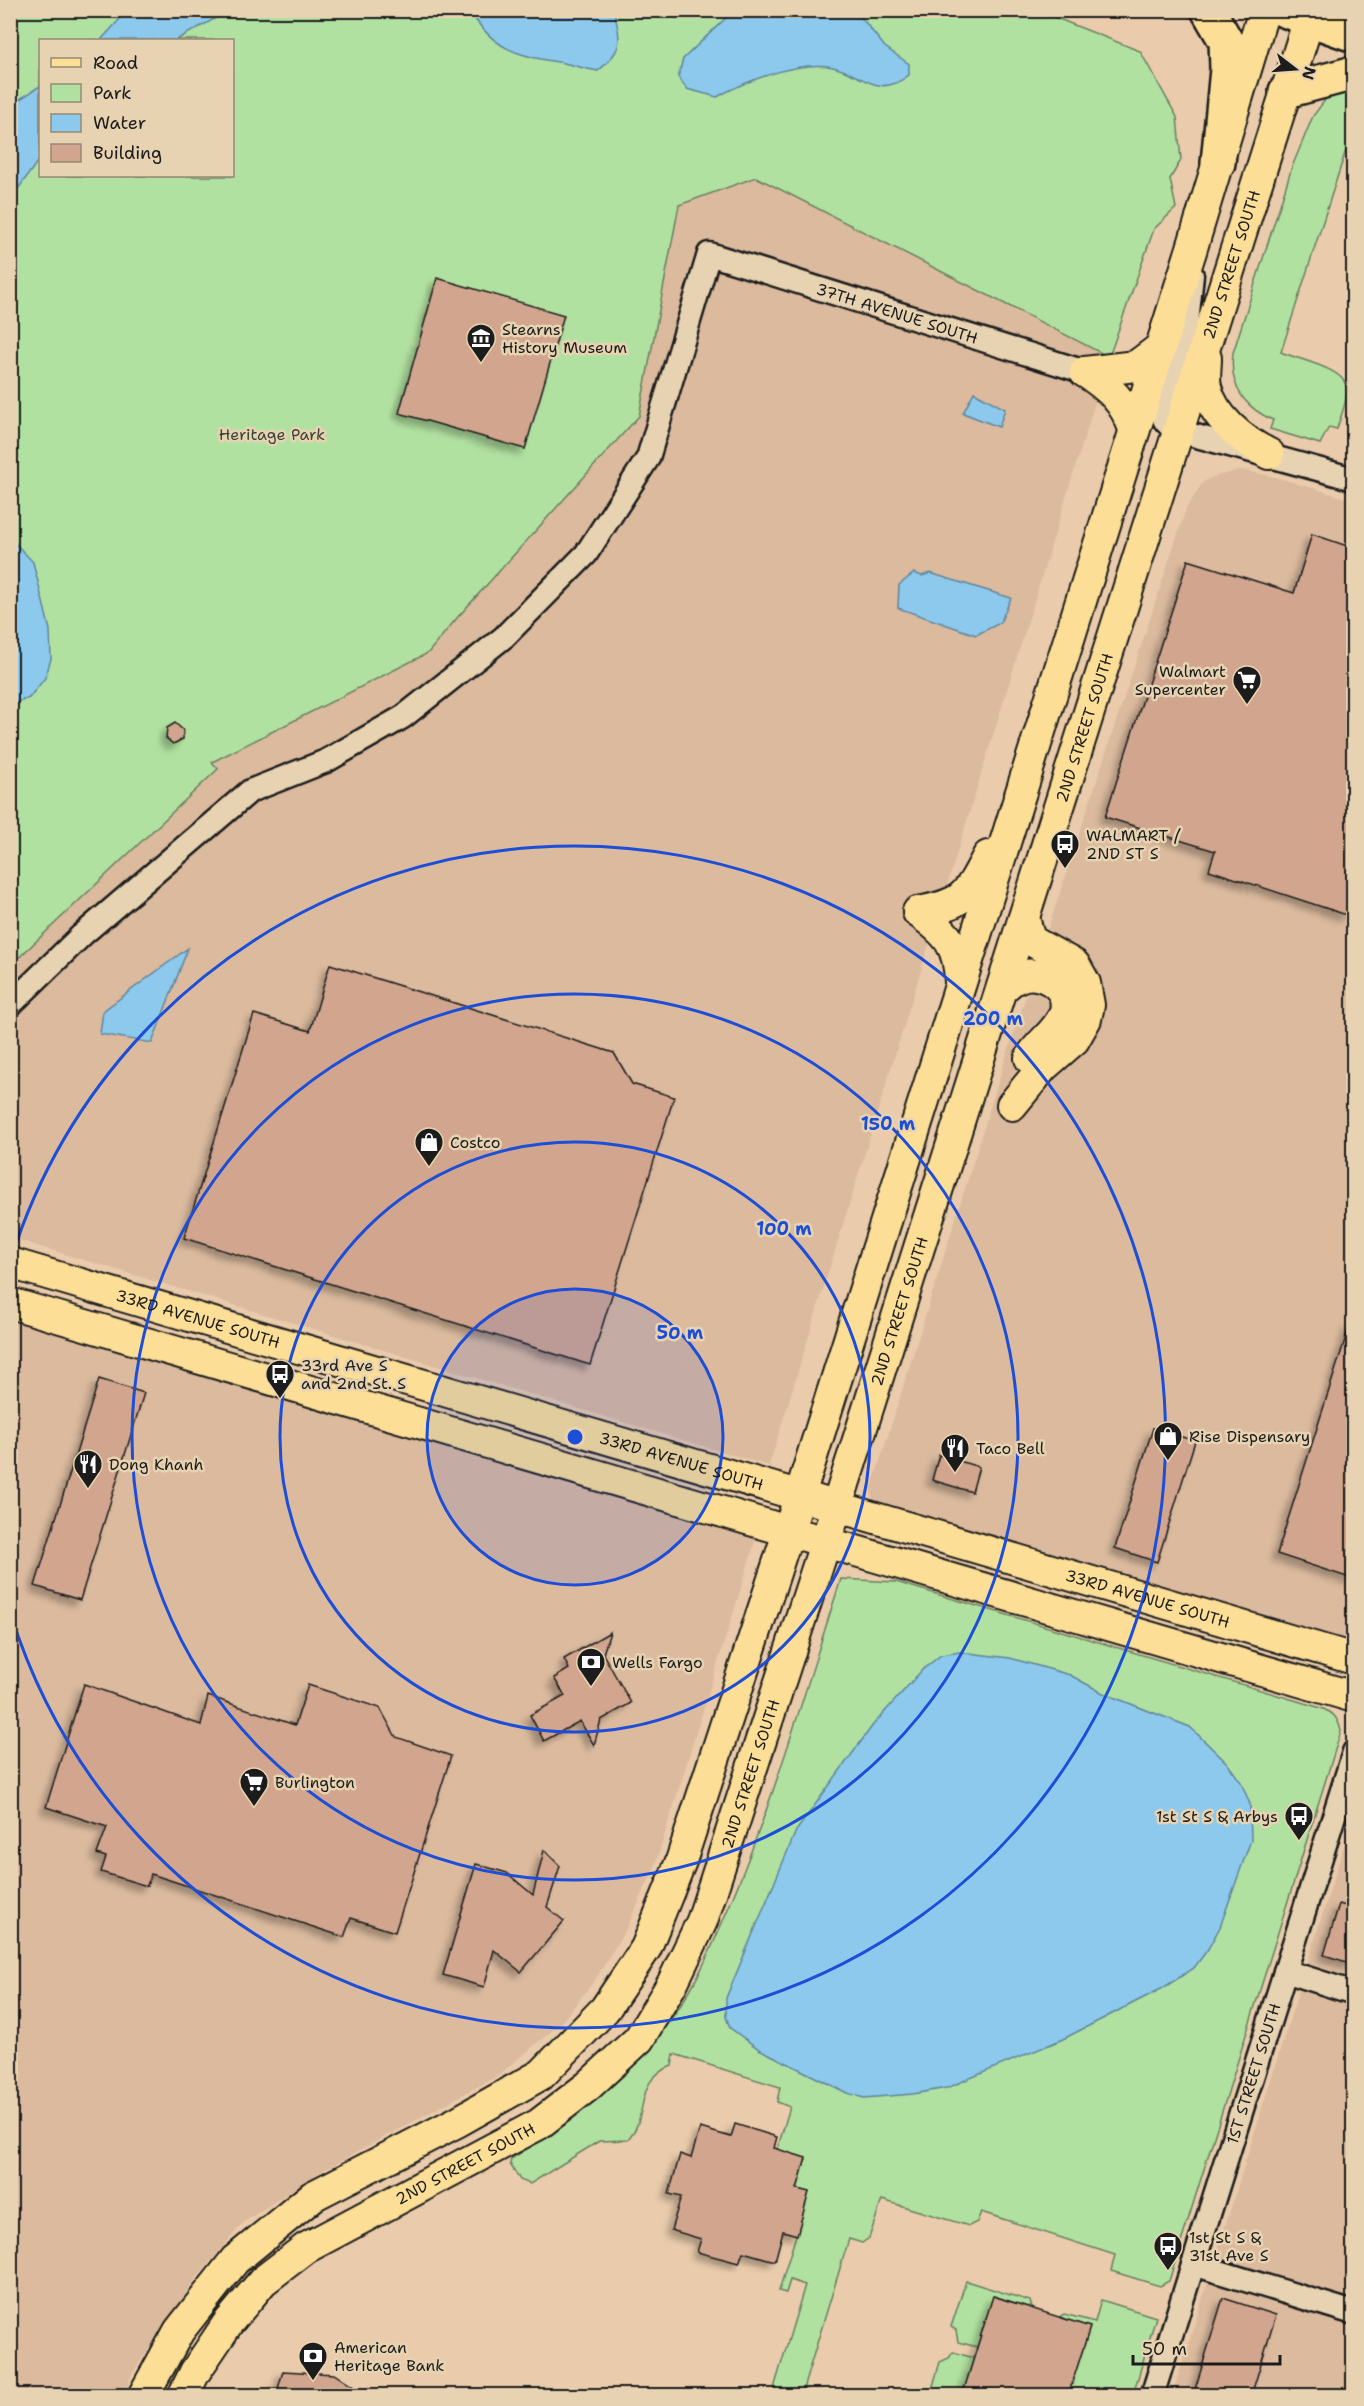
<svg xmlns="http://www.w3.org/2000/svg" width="1364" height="2406" viewBox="0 0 1364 2406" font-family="'Shantell Sans',sans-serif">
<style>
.built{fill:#dbba9e}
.green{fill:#b1e1a0;stroke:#667e5e;stroke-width:1.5;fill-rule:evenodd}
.water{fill:#8cc9ec;stroke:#5f8499;stroke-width:1.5}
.building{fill:#d2a68e;stroke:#1c1c1c;stroke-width:1.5;filter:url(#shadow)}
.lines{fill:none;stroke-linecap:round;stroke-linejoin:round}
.minor-casing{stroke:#1c1c1c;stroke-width:27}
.major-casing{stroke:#1c1c1c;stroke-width:34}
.highway-casing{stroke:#1c1c1c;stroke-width:38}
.minor{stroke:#e7d3b1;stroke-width:22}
.major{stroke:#fcde96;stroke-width:30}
.highway{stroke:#fcde96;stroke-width:33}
.ring{fill:none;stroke:#1d4ed8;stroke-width:3}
.labels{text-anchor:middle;stroke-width:5;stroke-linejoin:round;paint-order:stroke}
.street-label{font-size:16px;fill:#1c1c1c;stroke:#e7d3b1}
.poi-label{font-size:16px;fill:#1c1c1c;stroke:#e7d3b1;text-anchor:start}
.park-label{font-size:16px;fill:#3a4336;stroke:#e7d3b1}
.centre{fill:#1d4ed8;stroke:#e7d3b1;stroke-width:3}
.ring-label{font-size:18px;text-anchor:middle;font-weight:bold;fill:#1d4ed8;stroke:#e7d3b1;stroke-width:5;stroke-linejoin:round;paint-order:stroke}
</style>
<defs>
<filter id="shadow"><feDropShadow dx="-5.5" dy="5.5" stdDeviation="3" flood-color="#0004"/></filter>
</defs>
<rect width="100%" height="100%" fill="#eaccac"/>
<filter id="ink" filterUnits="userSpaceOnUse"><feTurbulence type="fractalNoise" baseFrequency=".0167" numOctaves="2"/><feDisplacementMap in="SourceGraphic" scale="12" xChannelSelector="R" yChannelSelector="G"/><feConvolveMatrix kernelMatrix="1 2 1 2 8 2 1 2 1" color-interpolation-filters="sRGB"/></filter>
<g filter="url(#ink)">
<path class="built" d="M756 177 1109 357 769 1466 11 1238 10 936 159 789 428 653 457 618 639 416 679 205Z
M1241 470 1275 477 1353 500V1641L880 1503 873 1500 871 1490 1006 1057 1186 509 1203 482 1216 476Z
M10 1316 757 1536 654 1869 626 1929 595 1980 560 2024 499 2075 320 2172 244 2222 194 2281 132 2374 124 2395H11Z
M1353 1816V2395L1172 2396 1244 2166Z"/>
<path class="green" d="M1036 10 1140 51 1177 117 1181 160 1170 179 1176 208 1154 229 1109 357 756 177 679 205 639 416 457 618 428 653 212 762 218 769 11 965V11ZM40 40H232V176H40Z
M1353 76V152L1346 150 1281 352C1298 360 1348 368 1347 391 1347 403 1340 417 1337 429L1329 427 1320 444 1270 429 1273 420C1243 407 1229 384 1233 353L1292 167 1313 116 1328 96Z
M841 1579 896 1582 1321 1708C1334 1713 1338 1718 1341 1731L1169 2281 1160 2286 1111 2271 1115 2255 981 2212 977 2222 969 2226 882 2200 869 2238 862 2243 849 2239 803 2389 820 2395H772L805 2285 790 2280 786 2293 779 2291 809 2192 797 2189 806 2158 777 2150 790 2107 777 2102 780 2087 674 2054 672 2066C633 2079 650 2116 628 2140L599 2141 530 2184 520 2180 510 2164 511 2159C575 2119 633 2074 676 2012 700 1978 715 1939 731 1902 775 1797 806 1687 841 1579Z
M966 2281 1030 2301 1032 2308 994 2296 977 2347 958 2342 956 2330 951 2327Z
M1101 2300 1156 2317 1133 2395H1068L1090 2327 1059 2317 1064 2314 1095 2322Z
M953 2352 974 2358 963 2393 971 2395 930 2396 940 2362 949 2358Z"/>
<path class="water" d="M127 11V10L229 11 176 40H101Z
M470 11H614C621 42 624 49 598 71 584 69 571 64 558 62 517 56 492 48 470 11Z
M737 11H856L885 47 909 64V75C878 100 863 74 833 67 799 60 746 81 717 97L687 89 678 77 683 59 730 14Z
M40 86V158L11 199V105Z
M974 392 1005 409 999 427 963 413Z
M11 539 33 562 50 630 51 659 45 678 29 698 11 704Z
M914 573 922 576 930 573 1011 598 1000 623 976 635 898 608 899 585Z
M188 948 152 1043 100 1034 103 1011Z
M960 1652 1010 1658 1070 1675 1103 1693 1190 1727 1227 1763 1241 1782 1250 1804 1251 1840 1220 1927 1208 1949 1194 1968 1163 1988 1063 2039 947 2088 913 2094 864 2098 847 2093 759 2049 730 2028 726 2017V1998L796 1831 873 1725 922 1670 941 1655Z"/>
<path class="building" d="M437 278 564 315 525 449 399 413Z
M1312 534 1353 548V896L1347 915 1209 870 1215 851 1105 817 1188 560 1294 593Z
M175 723 183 730V739L173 744 166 738 167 728Z
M330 964 614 1053 632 1084 674 1097 590 1365 184 1238 254 1014 310 1031Z
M1350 1324H1353V1579L1277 1554Z
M99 1379 144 1393 80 1600 35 1586Z
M1153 1428 1195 1441 1157 1562 1115 1548Z
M939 1455 979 1467 972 1492 932 1480Z
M610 1632 603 1654 631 1703 601 1720 594 1745 580 1721 544 1741 530 1715 565 1696 554 1678 569 1669 564 1659Z
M84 1684 201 1725 208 1696 295 1725 308 1685 380 1708 396 1737 451 1756 395 1932 351 1918 344 1937 151 1874 147 1886 101 1872 106 1857 97 1854 107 1827 46 1807Z
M544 1850 560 1866 547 1907 564 1921 521 1972 494 1950 484 1987 443 1975 476 1864 507 1873 533 1895Z
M1339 1904 1353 1908V1964L1324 1955Z
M735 2124 777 2137 774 2148 806 2158 797 2189 809 2192 797 2235 783 2231 775 2261 743 2252 739 2263 697 2252 701 2239 671 2230 681 2197 669 2194 680 2154 691 2158 700 2128 731 2137Z
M993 2296 1090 2327 1068 2396H971L963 2393Z
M1223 2298 1276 2315 1251 2396H1193Z
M283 2371 334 2374 367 2396H276Z"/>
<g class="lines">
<g class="minor-casing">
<g id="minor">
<path d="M1192 275 1187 322 1164 403C1161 419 1164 423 1178 431L1354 479"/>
<path id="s1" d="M10 1005 82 935 250 791 326 761 403 717 504 637 586 554 648 458 709 254 1085 372"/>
<path d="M1285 1971 1354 1993"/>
<path d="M1193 2264 1354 2313"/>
<path id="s2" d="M1152 2396 1354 1752"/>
</g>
</g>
<g class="major-casing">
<g id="major">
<path d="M1206 358C1206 367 1204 378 1206 387 1213 417 1243 441 1269 454"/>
<path d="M1085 372 1136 366 1160 348"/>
<path d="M1085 372C1110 388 1124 401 1134 429"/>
<path d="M918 912C964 904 967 896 988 856"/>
<path d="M918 912C947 933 959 945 960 982"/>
<path d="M1002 989C1006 986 1011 980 1017 978 1039 966 1074 987 1064 1014 1057 1033 1040 1041 1030 1058"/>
<path d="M1012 1105 1043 1067 1074 1040 1086 1019 1089 1005 1085 983 1075 965 1030 940 1024 918"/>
<path id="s3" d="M10 1263 1354 1659"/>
<path d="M10 1303 1354 1697"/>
<path d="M143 2396 179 2331 235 2260 313 2196 457 2122 542 2074 605 2009 646 1948 681 1861 788 1533 1192 248 1264 10"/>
<path id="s4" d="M183 2396 195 2372 228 2323 263 2281 306 2248 539 2124 588 2086 639 2039 672 1984 702 1921 825 1544 1309 19"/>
</g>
</g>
<g class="highway-casing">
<path id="highway" d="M1208 10 1226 41 1227 69 1218 163
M1284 10 1354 35
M1286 91 1354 73"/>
</g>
<use href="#minor" class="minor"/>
<use href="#major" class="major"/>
<use href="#highway" class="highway"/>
</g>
</g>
<circle cx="575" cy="1437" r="148" fill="#1d4ed8" fill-opacity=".12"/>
<g class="ring">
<circle cx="575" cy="1437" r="148"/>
<circle cx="575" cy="1437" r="295"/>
<circle cx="575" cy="1437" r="443"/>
<path d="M11 1259A591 591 0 1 1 11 1615"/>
</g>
<defs>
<g id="museum-pin" transform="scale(1.5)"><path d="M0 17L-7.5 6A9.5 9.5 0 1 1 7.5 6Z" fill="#1c1c1c" stroke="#e7d3b1"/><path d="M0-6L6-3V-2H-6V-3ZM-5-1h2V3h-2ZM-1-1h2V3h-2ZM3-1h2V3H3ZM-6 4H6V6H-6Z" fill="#fff"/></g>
<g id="supermarket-pin" transform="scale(1.5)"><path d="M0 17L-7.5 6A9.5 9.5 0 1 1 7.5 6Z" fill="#1c1c1c" stroke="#e7d3b1"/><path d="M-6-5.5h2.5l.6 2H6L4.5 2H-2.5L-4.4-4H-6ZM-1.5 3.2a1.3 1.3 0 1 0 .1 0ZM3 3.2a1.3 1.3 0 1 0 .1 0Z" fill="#fff"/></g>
<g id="bus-pin" transform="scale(1.5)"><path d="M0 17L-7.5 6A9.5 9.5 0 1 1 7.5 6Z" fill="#1c1c1c" stroke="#e7d3b1"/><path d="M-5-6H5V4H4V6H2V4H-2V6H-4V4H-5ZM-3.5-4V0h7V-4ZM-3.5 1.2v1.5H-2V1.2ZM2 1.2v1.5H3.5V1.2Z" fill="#fff"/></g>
<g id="shop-pin" transform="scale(1.5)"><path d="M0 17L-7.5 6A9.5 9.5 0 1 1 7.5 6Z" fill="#1c1c1c" stroke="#e7d3b1"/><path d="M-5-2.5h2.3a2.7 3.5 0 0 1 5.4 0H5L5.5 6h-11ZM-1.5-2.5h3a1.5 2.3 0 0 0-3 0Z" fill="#fff"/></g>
<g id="restaurant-pin" transform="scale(1.5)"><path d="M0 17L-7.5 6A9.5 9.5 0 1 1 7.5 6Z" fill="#1c1c1c" stroke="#e7d3b1"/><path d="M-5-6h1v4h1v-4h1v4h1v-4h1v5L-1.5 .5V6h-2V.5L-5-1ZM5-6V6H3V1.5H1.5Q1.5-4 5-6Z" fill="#fff"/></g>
<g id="bank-pin" transform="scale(1.5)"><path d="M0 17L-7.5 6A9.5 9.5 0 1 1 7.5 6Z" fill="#1c1c1c" stroke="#e7d3b1"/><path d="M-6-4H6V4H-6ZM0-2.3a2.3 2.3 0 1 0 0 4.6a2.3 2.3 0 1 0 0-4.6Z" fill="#fff"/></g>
</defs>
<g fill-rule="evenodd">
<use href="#museum-pin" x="481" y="338"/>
<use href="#supermarket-pin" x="1247" y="680"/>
<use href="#bus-pin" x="1065" y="844"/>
<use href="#shop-pin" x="429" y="1142"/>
<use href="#bus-pin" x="280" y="1374"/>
<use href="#shop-pin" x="1168" y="1436"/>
<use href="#restaurant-pin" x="955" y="1448"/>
<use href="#restaurant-pin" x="88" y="1464"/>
<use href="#bank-pin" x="591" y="1662"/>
<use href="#supermarket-pin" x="254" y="1782"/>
<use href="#bus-pin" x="1299" y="1816"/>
<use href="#bus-pin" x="1168" y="2246"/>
<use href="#bank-pin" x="313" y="2356"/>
</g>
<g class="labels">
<g class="street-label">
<text dy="6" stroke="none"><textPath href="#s4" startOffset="2463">2ND STREET SOUTH</textPath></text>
<text dy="6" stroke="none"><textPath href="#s1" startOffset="1262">37TH AVENUE SOUTH</textPath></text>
<text dy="6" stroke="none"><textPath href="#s4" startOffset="1977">2ND STREET SOUTH</textPath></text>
<text dy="6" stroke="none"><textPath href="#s4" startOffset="1365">2ND STREET SOUTH</textPath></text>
<text dy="6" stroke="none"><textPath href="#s3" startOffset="196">33RD AVENUE SOUTH</textPath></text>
<text dy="6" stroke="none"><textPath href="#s3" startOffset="700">33RD AVENUE SOUTH</textPath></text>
<text dy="6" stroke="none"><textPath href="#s3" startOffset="1186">33RD AVENUE SOUTH</textPath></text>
<text dy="6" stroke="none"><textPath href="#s4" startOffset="879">2ND STREET SOUTH</textPath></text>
<text dy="6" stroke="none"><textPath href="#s2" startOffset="338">1ST STREET SOUTH</textPath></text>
<text dy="6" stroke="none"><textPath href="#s4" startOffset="375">2ND STREET SOUTH</textPath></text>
</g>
<g class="poi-label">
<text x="502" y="335">Stearns<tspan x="502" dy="18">History Museum</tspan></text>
<text x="1226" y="677" text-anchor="end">Walmart<tspan x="1226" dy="18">Supercenter</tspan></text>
<text x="1086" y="841">WALMART /<tspan x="1086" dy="18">2ND ST S</tspan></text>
<text x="450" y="1148">Costco</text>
<text x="301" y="1371">33rd Ave S<tspan x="301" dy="18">and 2nd St. S</tspan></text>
<text x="1189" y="1442">Rise Dispensary</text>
<text x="976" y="1454">Taco Bell</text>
<text x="109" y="1470">Dong Khanh</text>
<text x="612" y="1668">Wells Fargo</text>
<text x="275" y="1788">Burlington</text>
<text x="1278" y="1822" text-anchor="end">1st St S &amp; Arbys</text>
<text x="1189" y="2243">1st St S &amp;<tspan x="1189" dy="18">31st Ave S</tspan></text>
<text x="334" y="2353">American<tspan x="334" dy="18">Heritage Bank</tspan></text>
</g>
<g class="park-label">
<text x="272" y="440">Heritage Park</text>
</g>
</g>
<circle cx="575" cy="1437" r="9" class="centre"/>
<g class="ring-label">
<text x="993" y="1025">200 m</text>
<text x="888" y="1130">150 m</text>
<text x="784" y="1235">100 m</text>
<text x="680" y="1339">50 m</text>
</g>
<rect width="1364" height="2406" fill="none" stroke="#e7d3b1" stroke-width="36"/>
<rect x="18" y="18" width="1328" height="2370" fill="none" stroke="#1c1c1c" stroke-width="2" filter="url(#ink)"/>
<rect x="39" y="39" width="195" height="138" fill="#e7d3b1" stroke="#968a75" stroke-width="1.5"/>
<rect x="51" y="58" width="30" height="9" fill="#fcde96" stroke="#968a75" stroke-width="1.5"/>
<text x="93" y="69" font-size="18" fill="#1c1c1c">Road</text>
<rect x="51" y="84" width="30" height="18" fill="#b1e1a0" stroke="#968a75" stroke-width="1.5"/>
<text x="93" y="99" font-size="18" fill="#1c1c1c">Park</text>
<rect x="51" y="114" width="30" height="18" fill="#8cc9ec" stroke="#968a75" stroke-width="1.5"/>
<text x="93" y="129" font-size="18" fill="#1c1c1c">Water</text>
<rect x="51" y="144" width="30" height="18" fill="#d2a68e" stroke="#968a75" stroke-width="1.5"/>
<text x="93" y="159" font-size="18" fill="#1c1c1c">Building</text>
<g transform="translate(1295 69) rotate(107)" stroke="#e7d3b1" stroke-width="4.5" paint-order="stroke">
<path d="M0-4.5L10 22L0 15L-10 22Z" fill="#1c1c1c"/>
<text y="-9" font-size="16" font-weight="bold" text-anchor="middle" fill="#1c1c1c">N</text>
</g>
<path d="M1133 2355v9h147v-9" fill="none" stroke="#1c1c1c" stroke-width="3"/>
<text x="1142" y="2355" font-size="18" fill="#1c1c1c" stroke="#e7d3b1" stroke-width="4.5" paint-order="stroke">50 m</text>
</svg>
